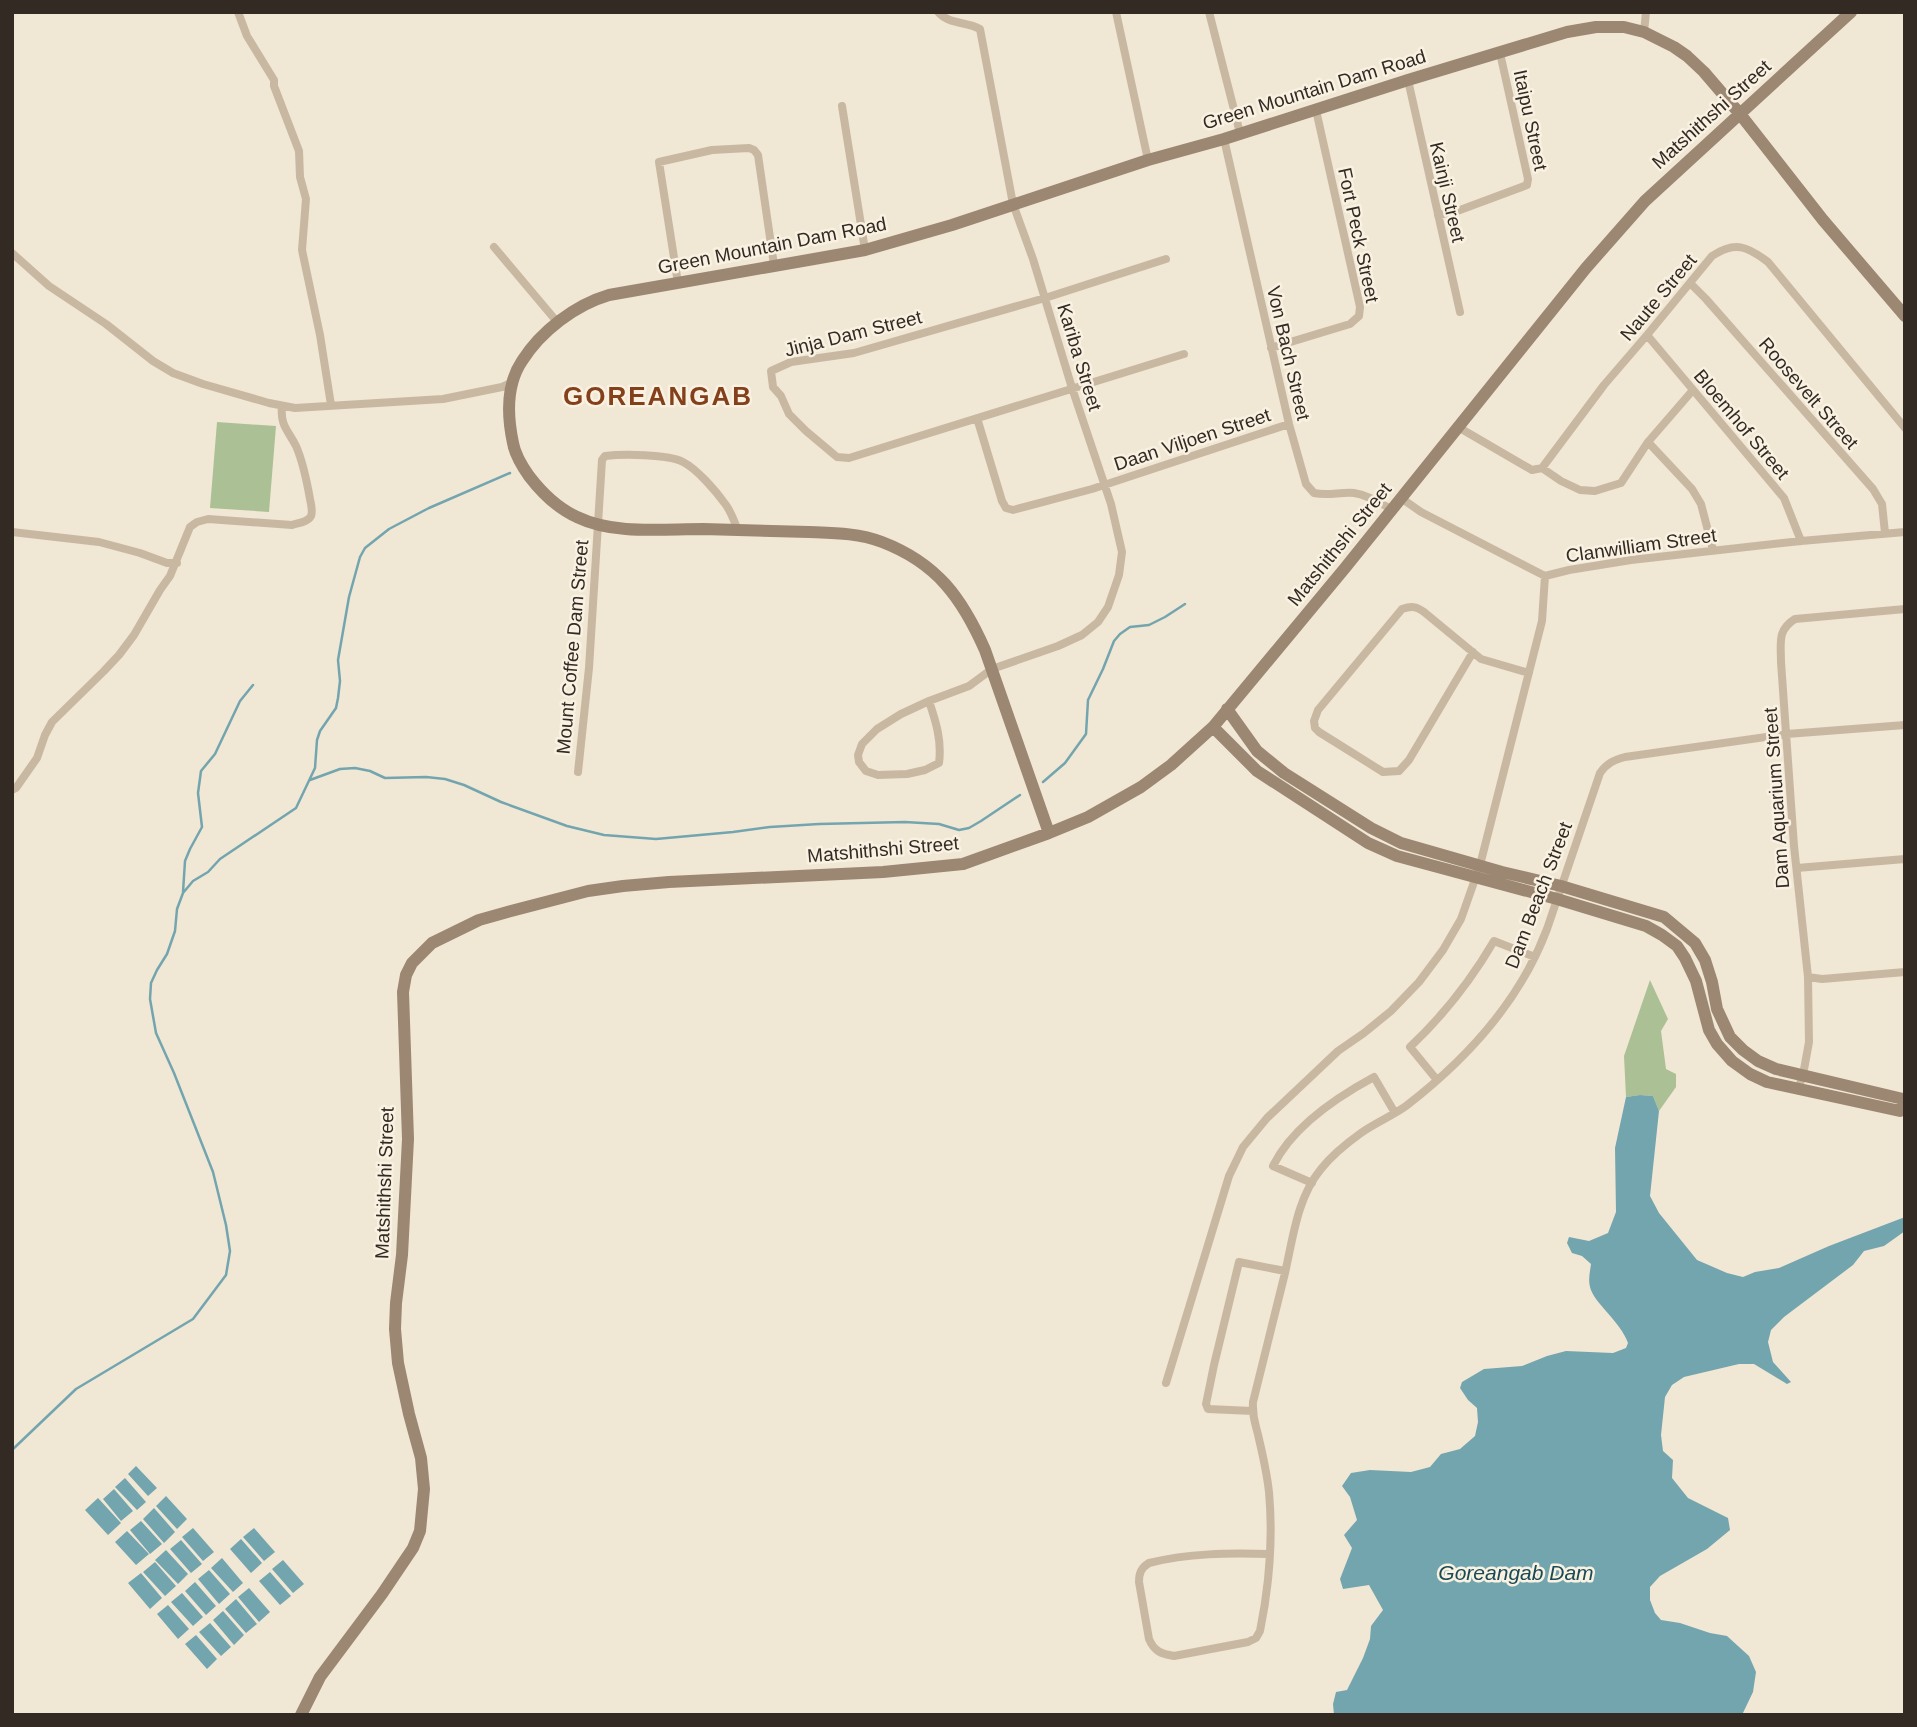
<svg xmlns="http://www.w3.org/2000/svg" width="1917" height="1727" viewBox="0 0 1917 1727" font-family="Helvetica,sans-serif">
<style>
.green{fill:#acc095}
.water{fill:#73a5af}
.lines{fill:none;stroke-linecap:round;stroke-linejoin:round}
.stream{stroke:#73a5af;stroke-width:2.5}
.street{stroke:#c9b8a1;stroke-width:8}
.secondary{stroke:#9c8772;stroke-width:12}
.labels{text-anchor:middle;stroke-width:5;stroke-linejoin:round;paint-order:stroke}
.street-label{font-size:19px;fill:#332a24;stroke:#f9f1e1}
.water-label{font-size:21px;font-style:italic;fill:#194a55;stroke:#f9f1e1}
.district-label{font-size:26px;font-weight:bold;letter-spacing:2px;fill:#84401b;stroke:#f9f1e1}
</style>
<rect width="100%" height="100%" fill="#f1e7d5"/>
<path class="green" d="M217 422 276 426 269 512 210 508Z
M1650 980 1668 1019 1661 1031 1666 1069 1676 1074V1087L1659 1111 1653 1096 1640 1095 1626 1097 1624 1056Z"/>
<path class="water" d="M1640 1095 1653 1096 1659 1111 1650 1196 1659 1213 1697 1260 1727 1273 1743 1277 1755 1272 1779 1268 1829 1246 1905 1217V1231L1884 1246 1864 1251 1853 1265 1784 1317 1771 1330 1768 1342 1773 1362 1791 1382 1787 1384 1754 1364H1739L1684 1377 1672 1385 1665 1397 1661 1435 1663 1451 1673 1460 1672 1478 1688 1498 1728 1518 1730 1530 1707 1549 1660 1576 1650 1587V1600L1655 1613 1661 1620 1680 1623 1710 1633 1727 1636 1749 1656 1756 1672 1753 1692 1742 1715H1334L1333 1704 1336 1692 1347 1690 1363 1658 1370 1639 1371 1626 1383 1610 1369 1585 1343 1589 1340 1579 1352 1548 1344 1535 1357 1520 1350 1497 1342 1486 1351 1473 1370 1470 1411 1472 1430 1467 1441 1454 1460 1449 1475 1436 1478 1422 1477 1408 1468 1400 1460 1388 1462 1382 1484 1369 1522 1366 1547 1356 1566 1351 1613 1353 1626 1348 1628 1343C1621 1322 1593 1302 1590 1287 1588 1279 1590 1272 1591 1264L1582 1256 1572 1253 1567 1243 1569 1237 1589 1241 1608 1233 1616 1212 1615 1148 1626 1097Z
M136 1466 157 1488 148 1496 128 1474Z
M125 1478 146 1502 137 1510 115 1487Z
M114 1489 133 1511 121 1521 103 1499Z
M166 1496 187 1519 177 1529 156 1506Z
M98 1498 121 1523 108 1535 85 1510Z
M154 1508 175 1532 164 1543 143 1519Z
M141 1521 162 1544 150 1554 130 1530Z
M193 1528 214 1552 203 1561 182 1537Z
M254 1528 275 1552 264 1561 243 1537Z
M127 1531 149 1554 136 1565 115 1542Z
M241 1539 262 1563 251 1573 230 1549Z
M181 1540 202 1564 191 1573 170 1549Z
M166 1550 188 1574 178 1584 155 1560Z
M222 1558 243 1583 233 1592 211 1568Z
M283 1560 304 1584 293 1593 272 1569Z
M155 1562 176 1586 165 1596 143 1572Z
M209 1570 230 1594 219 1604 198 1579Z
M270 1572 291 1596 280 1605 259 1581Z
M141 1573 162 1598 150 1609 128 1583Z
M195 1582 216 1606 206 1615 185 1591Z
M249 1588 270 1612 259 1622 238 1597Z
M182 1593 203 1617 193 1626 171 1602Z
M236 1599 257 1624 246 1633 225 1609Z
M168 1605 189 1629 178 1639 157 1614Z
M223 1611 244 1635 234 1645 213 1620Z
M210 1623 231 1647 221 1656 199 1632Z
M196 1635 217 1659 207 1669 185 1644Z"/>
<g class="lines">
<path class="stream" d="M310 780 340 769 355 768 370 771 385 778 426 777 445 779 464 785 501 802 567 826 604 835 656 839 733 832 770 827 819 824 905 822 939 824 959 830 969 828 981 821 1020 795
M1043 782 1065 763 1086 734 1088 700 1103 669 1114 641 1120 634 1130 627 1149 625 1165 617 1185 604
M183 892 185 861 190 849 202 827 198 793 201 771 215 754 240 701 253 685
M12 1450 76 1389 193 1319 226 1275 230 1251 226 1225 213 1172 174 1073 156 1033 150 999 151 983 157 970 167 954 175 931 177 909 183 893 193 881 208 872 220 859 296 808 315 768 317 740 320 731 336 708 338 698 340 681 338 660 349 597 360 557 365 548 389 529 429 508 510 473"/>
<path class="street" d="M238 12 247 36 274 80V86L299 151 300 177 306 199 302 250 320 335 331 405
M1116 12 1148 160
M1209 12 1240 133
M1644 32 1646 12
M1408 80 1460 312
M842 106 865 250
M1224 139 1289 424 1306 484 1314 493C1327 496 1340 492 1354 493 1368 495 1380 503 1391 509
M1438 215 1460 210 1527 185 1528 179 1500 53
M494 247 558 323
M12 253 49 286 106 324 153 361 173 373 203 384 269 403 295 408 443 399 502 387 511 383
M1166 259 1045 298 854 353 791 362 771 371 773 387 781 396 789 414 806 431 837 457 849 458 1184 354
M678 283 659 162 712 150 749 148 754 150 758 155 774 265
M1690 283 1706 299 1873 489 1882 504 1885 533
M1647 335 1784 498 1801 541
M1271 348 1350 324 1359 316 1360 307 1316 110
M977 418 1002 501 1006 508 1013 510 1092 489 1289 424
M1458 427 1532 470 1542 468 1604 385 1647 335 1712 256C1735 241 1747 246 1768 262L1905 428
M1648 442 1692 489 1701 504 1713 550
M1542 468 1561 481 1580 490 1595 491 1621 483 1648 442 1693 390
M1401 498 1421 512 1545 576 1569 570 1631 560 1801 541 1905 532
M12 532 99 542 140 553 167 563H177
M1473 652 1409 760 1399 771 1383 772 1319 732 1315 728 1314 721 1318 710 1402 609C1411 606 1416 606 1424 612L1481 659 1529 673
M929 701C936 722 942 741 939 763L925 770 907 774 878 775 866 771 859 762 858 755 862 744 877 729 901 714 929 701 969 686 992 669 1058 646 1082 635 1098 622 1108 607 1119 575 1122 552 1111 504 1072 388 1033 259 1013 204 980 29C966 21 949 25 938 12
M578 772 589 668 602 460 605 456C622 454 668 454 683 462 697 469 716 491 726 505 731 512 734 521 738 530
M12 790 16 788 37 758 45 735 52 722 104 671 119 655 134 635 160 590 170 576 190 527 197 522 208 519 292 525C298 523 308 522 311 516 313 511 311 504 310 499 307 482 303 462 296 446 288 430 280 426 282 406
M1797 868 1905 859
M1808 977 1822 979 1905 972
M1437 1080 1410 1047C1445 1014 1470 982 1494 941L1535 957
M1798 1089 1803 1075 1809 1042 1808 977 1794 846 1781 662C1781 643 1777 630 1795 619L1905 609
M1312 1183 1273 1166C1292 1127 1337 1097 1374 1077L1395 1113
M1166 1383 1229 1176 1243 1147 1267 1118 1338 1051 1364 1033 1391 1011 1419 982 1443 950 1461 919 1480 865 1542 621 1545 576
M1253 1411 1208 1409 1206 1404 1214 1365 1239 1262 1285 1271
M1269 1554C1228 1553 1189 1553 1149 1563 1141 1568 1139 1573 1139 1582L1149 1639C1154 1651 1161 1654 1174 1656L1248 1642 1256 1638 1260 1631C1269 1587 1273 1537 1269 1492 1267 1474 1263 1456 1259 1439 1256 1424 1252 1419 1253 1402 1264 1359 1274 1316 1285 1273 1293 1238 1297 1198 1321 1169 1332 1155 1347 1143 1361 1133 1375 1123 1392 1116 1406 1106 1467 1059 1520 1001 1547 929L1600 773C1607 763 1614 760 1625 757L1787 734 1905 725"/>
<path class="secondary" d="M1213 727 1257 771 1368 843 1397 856 1557 899 1646 926 1662 935 1677 946 1685 958 1696 981 1709 1030 1717 1044 1732 1061 1750 1074 1767 1082 1900 1111 1903 1099 1776 1069 1758 1061 1743 1050 1730 1037 1717 1009 1712 982 1705 960 1695 943 1664 917 1561 886 1502 872 1401 843 1371 828 1284 773 1257 751 1227 709
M1049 833 985 650C962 598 937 563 882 542 858 533 834 533 809 532 773 531 738 530 703 529 662 529 614 535 577 517 557 508 542 493 529 476 522 466 515 455 513 443 507 415 506 385 522 361 541 331 575 305 609 295L865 250 952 225 1148 160 1224 139 1408 80 1567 32 1596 27H1624L1644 32 1674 47 1687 56 1704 72 1740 114 1823 220 1905 316
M301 1715 320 1677 382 1594 413 1548 420 1531 424 1489 421 1458 409 1414 398 1363 395 1329 396 1303 402 1255 408 1139 403 992 406 975 412 963 432 943 479 920 511 911 588 891 623 886 669 882 883 872 963 864 1049 833 1088 817 1141 787 1171 765 1213 727 1345 568 1586 268 1645 201 1851 12"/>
</g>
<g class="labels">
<g class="street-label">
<text transform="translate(1314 89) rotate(-17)" y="7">Green Mountain Dam Road</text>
<text transform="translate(1711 114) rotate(-42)" y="7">Matshithshi Street</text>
<text transform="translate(1531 120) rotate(78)" y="7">Itaipu Street</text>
<text transform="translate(1448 192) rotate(77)" y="7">Kainji Street</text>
<text transform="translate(1359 235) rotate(78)" y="7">Fort Peck Street</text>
<text transform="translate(772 245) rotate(-11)" y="7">Green Mountain Dam Road</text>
<text transform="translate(1658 297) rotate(-50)" y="7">Naute Street</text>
<text transform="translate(853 333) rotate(-14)" y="7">Jinja Dam Street</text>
<text transform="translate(1289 353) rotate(77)" y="7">Von Bach Street</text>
<text transform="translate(1080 357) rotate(73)" y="7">Kariba Street</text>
<text transform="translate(1809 393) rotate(49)" y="7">Roosevelt Street</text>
<text transform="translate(1742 424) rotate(50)" y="7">Bloemhof Street</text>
<text transform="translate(1192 439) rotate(-18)" y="7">Daan Viljoen Street</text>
<text transform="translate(1339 544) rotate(-51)" y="7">Matshithshi Street</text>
<text transform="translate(1641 545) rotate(-8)" y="7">Clanwilliam Street</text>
<text transform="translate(572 647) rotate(-85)" y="7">Mount Coffee Dam Street</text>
<text transform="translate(1776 798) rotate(-94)" y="7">Dam Aquarium Street</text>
<text transform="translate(883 849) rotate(-5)" y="7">Matshithshi Street</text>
<text transform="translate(1538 895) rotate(-69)" y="7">Dam Beach Street</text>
<text transform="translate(384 1183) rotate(-88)" y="7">Matshithshi Street</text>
</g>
<g class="water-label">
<text x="1516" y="1580">Goreangab Dam</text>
</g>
<g class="district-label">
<text x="658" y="405">GOREANGAB</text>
</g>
</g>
<rect width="1917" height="1727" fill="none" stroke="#332a24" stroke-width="28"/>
</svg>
